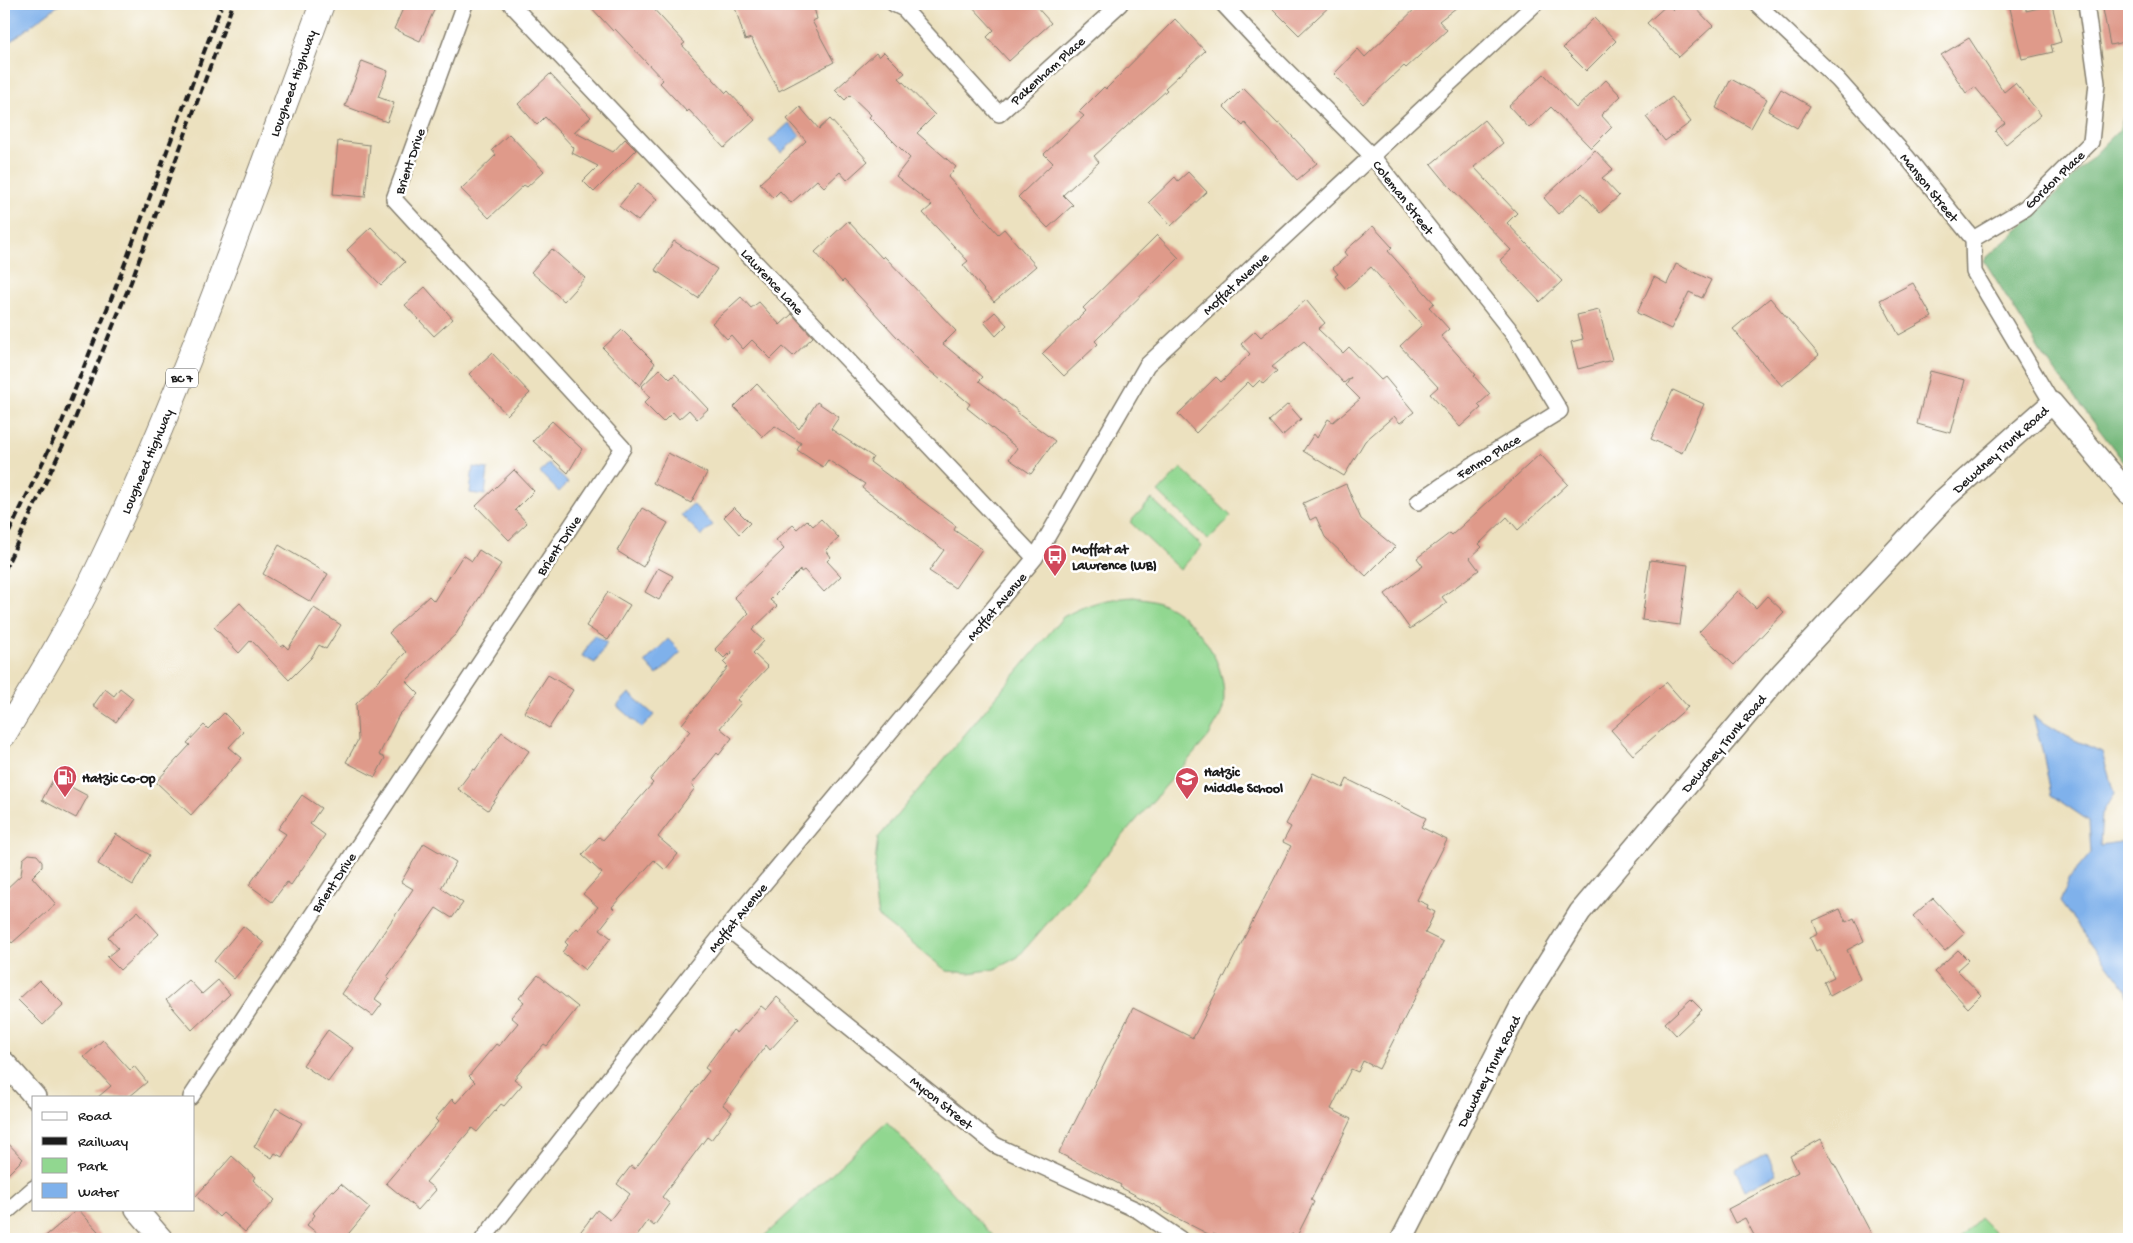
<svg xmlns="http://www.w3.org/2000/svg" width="2133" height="1243" viewBox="0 0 2133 1243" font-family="'Gochi Hand',sans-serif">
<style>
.green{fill:#91d790;stroke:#567a56}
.forest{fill:#74b87a;stroke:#486a4b}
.water{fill:#7fb1eb;stroke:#4e6684}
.building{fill:#df9a8a}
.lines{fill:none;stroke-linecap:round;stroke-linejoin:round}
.minor-casing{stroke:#847e6e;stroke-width:18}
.secondary-casing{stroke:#847e6e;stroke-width:24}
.primary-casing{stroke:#847e6e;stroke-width:26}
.minor{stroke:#fff;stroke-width:15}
.secondary{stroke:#fff;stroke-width:21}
.primary{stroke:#fff;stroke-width:24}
.rail{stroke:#1c1c1c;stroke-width:4;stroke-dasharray:8 4;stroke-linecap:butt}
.labels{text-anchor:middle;stroke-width:5;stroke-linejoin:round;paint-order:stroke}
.shield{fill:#fff;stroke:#606060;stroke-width:1}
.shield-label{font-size:12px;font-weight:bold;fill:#1c1c1c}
.street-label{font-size:14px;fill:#1c1c1c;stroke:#fff}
.poi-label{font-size:14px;font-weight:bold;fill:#1c1c1c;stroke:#fff;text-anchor:start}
</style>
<rect width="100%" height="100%" fill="#fff"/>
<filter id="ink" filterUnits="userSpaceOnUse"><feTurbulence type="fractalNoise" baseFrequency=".02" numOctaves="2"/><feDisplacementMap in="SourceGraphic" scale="10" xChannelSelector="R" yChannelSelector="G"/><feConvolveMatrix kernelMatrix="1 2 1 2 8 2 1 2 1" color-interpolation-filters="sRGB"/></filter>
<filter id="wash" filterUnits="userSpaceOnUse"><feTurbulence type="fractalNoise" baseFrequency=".0096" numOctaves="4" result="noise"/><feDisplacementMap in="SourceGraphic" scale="20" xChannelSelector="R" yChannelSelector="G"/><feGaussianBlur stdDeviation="1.12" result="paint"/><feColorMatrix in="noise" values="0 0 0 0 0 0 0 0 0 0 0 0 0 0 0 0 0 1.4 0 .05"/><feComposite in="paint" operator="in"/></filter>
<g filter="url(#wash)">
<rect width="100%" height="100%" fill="#ece1bf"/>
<path class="green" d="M1181 468 1231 516 1208 540 1158 492Z
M1152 499 1202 546 1180 570 1130 522Z
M1133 597C1141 598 1151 599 1159 602 1198 618 1230 666 1223 708 1221 717 1213 727 1209 736L1018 957 995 969 969 973 947 971 878 917C873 889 874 866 878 838L1063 617C1089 603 1104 599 1133 597Z
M887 1122 996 1239H761Z
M1980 1218 2001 1239H1958Z"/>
<path class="forest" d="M2129 101V469L2040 351 1984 260 2046 204 2119 130Z"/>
<path class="water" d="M4 4H60L4 46Z
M789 123 800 136 781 153 769 141Z
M549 463 568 483 559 492 540 473Z
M473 467 488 469 485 495 470 493Z
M693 504 713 525 702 536 681 515Z
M594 635 607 643 595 663 582 656Z
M668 639 681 652 657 675 645 662Z
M629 693 654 715 642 728 617 706Z
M2033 716 2068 737 2102 752 2114 793 2102 814 2100 845 2129 841V1000L2126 989 2060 902 2070 878 2091 853 2089 821 2051 795 2043 753Z
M1767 1154 1776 1174 1745 1190 1735 1169Z"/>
<g id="blocks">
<path class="building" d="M405 4H437L420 41 394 29Z
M588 4H649L685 43 682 45 726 93 728 91 755 120 724 148 689 110 687 112 660 83 663 80 615 29 613 31Z
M734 4H813L817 19 812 21 834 62 779 91 751 38 745 40Z
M970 4H1034L1051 23 1009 61 987 37 994 30Z
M1268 4H1332L1299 35Z
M1420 4H1461L1439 21 1447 30 1406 68 1404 66 1363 104 1334 74 1358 49 1365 57Z
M1668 4 1673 10 1680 4H1692L1713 26 1679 57 1647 23Z
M2009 4H2026V11L2052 5 2061 42 2051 45 2053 52 2022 59Z
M2102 4H2129V41L2110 45Z
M1594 18 1616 41 1586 71 1563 48Z
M1175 19 1205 51 1165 88 1167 90 1094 156 1099 162 1063 195 1073 205 1048 228 1018 197 1053 163 1044 154 1084 116 1079 112 1104 87 1106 89Z
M1969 38 2004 92 2015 83 2041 115 2006 144 1995 131 2005 123 1975 87 1966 93 1941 55Z
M884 52 905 73 899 78 935 115 917 133 956 167 948 177 998 234 1004 229 1036 266 994 302 963 265 968 261 923 213 932 205 896 176 910 158 869 117 871 115 850 95 845 100 835 90 876 53 879 57Z
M362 61 388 71 378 97 394 103 387 122 345 106Z
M550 74 591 117 574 132 613 152 625 139 636 150 594 192 583 181 598 166 572 153 574 148 545 117 537 125 518 104Z
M1544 74 1576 108 1606 80 1621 96 1601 115 1612 127 1591 148 1551 107 1529 128 1509 106Z
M1731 79 1767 99 1751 128 1716 108Z
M1243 88 1278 124 1280 123 1317 163 1297 180 1245 123 1243 126 1224 107Z
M1781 89 1810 106 1797 128 1768 111Z
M1672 97 1691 122 1665 141 1646 117Z
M800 107 819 129 830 119 868 161 847 180 840 172 824 187 817 180 791 203 780 191 773 198 760 183 806 141 787 119Z
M1484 120 1503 143 1474 167 1517 213 1507 223 1562 281 1540 302 1500 260 1511 250 1450 187 1431 164Z
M509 134 544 171 527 187 524 185 489 218 461 189 496 155 492 150Z
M338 141 370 145 365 197 333 194Z
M1595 150 1613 169 1602 178 1619 196 1600 213 1582 193 1558 214 1544 198Z
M1188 172 1207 192 1171 226 1149 202 1175 177 1178 181Z
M638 183 657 199 638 221 619 206Z
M848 221 882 258 884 256 956 331 943 344 983 377 979 381 1018 411 1017 413 1055 441 1031 474 1009 459 1017 448 967 408 970 404 924 366 844 280 842 282 815 252Z
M1373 226 1392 247 1388 251 1434 303 1429 307 1449 329 1441 336 1476 375 1474 376 1490 394 1478 405 1481 408 1460 427 1430 394 1438 387 1400 346 1422 325 1371 267 1346 289 1335 276 1338 274 1333 268 1347 256 1344 252Z
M371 227 405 262 381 285 347 250Z
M1157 235 1179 258 1095 341 1098 344 1064 376 1042 354 1086 311 1083 308Z
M674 241 717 269 698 298 655 270Z
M552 249 585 278 564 301 531 272Z
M1676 264 1711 280 1702 298 1689 292 1671 329 1637 313 1654 277 1667 284Z
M1913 283 1932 317 1899 335 1880 300Z
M425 287 453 319 434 336 405 305Z
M741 297 751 308 759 302 780 325 792 314 813 337 793 356 783 347 771 359 752 340 743 349 731 335 727 339 712 323Z
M1770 298 1819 355 1782 386 1733 329Z
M1306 300 1325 323 1318 329 1343 353 1349 347 1381 380 1385 377 1414 412 1400 423 1394 416 1365 441 1344 476 1303 451 1314 434 1317 438 1328 419 1333 422 1360 399 1346 385 1351 377 1344 383 1304 341 1272 367 1277 371 1263 384 1260 380 1253 387 1248 382 1196 433 1178 414 1216 377 1221 382 1250 354 1241 344 1255 331 1261 337Z
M1599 310 1612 360 1578 369 1571 342 1583 339 1577 315Z
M995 312 1007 325 996 336 984 322Z
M622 330 655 363 640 386 603 348Z
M492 353 530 393 507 415 469 374Z
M660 369 670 379 675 374 708 409 697 419 689 410 679 419 673 412 663 422 644 403 650 397 641 387Z
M1930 371 1965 380 1951 433 1917 424Z
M757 384 799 429 817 402 839 417 831 429 873 457 870 462 956 526 954 530 982 549 955 588 929 571 944 550 862 488 865 484 828 460 823 467 797 450 801 443 775 426 763 437 734 407Z
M1673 390 1704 404 1682 453 1651 439Z
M1288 404 1301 419 1282 436 1269 421Z
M552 421 582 449 568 473 533 441Z
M668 453 707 473 691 503 653 483Z
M1540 454 1568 484 1518 530 1507 517 1479 544 1482 547 1470 558 1479 570 1442 597 1447 603 1410 629 1385 594 1423 566 1417 558 1450 533 1452 535Z
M514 470 534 491 515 510 527 523 509 540 476 506Z
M1346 484 1361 519 1395 547 1366 576 1325 537 1316 517 1310 520 1303 503Z
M734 507 750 523 739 534 724 517Z
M642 508 668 523 643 567 617 551Z
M821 519 839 538 826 550 831 557 827 561 841 576 824 592 804 570 801 572 800 570 770 600 777 606 752 630 764 641 753 653 768 667 737 700 741 703 720 728 732 738 719 755 717 753 691 785 695 788 658 837 678 854 665 870 654 860 612 907 615 910 600 929 611 938 585 970 562 952 568 945 565 942 577 928 579 930 598 907 583 894 602 873 582 855 599 837 603 840 653 783 650 780 690 731 682 724 728 667 723 662 732 653 731 651 724 658 715 649 749 613 734 597 782 551 784 549 776 540 793 525 797 529 807 520 813 526Z
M279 545 328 574 311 602 263 574Z
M479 550 501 564 456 634 406 681 419 694 399 715 379 755 385 758 375 777 346 762 358 740 356 704 406 652 389 633 429 596 434 601 463 555 472 561Z
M1650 560 1688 565 1680 625 1642 620Z
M658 568 673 576 659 600 645 592Z
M1738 591 1756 608 1767 596 1784 612 1734 665 1699 632Z
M608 592 630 605 608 640 586 626Z
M240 603 281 647 284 645 288 649 314 608 341 625 326 649 319 645 311 658 289 680 251 640 239 653 214 627Z
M548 675 573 690 549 728 524 712Z
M1666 682 1688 707 1633 755 1611 730Z
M120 688 133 698 116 722 93 706 105 689 114 696Z
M224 713 243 732 229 747 242 758 191 815 156 782 190 745 187 743 204 725 208 729Z
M502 732 529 751 488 810 458 789 473 769 475 770Z
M1313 773 1343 788 1347 779 1426 818 1421 827 1447 840 1417 900 1428 905 1427 908 1435 912 1425 933 1443 942 1379 1069 1363 1061 1358 1072 1351 1069 1331 1109 1351 1119 1311 1200 1314 1202 1297 1236 1292 1234 1289 1239H1224L1213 1234 1212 1236 1161 1210 1162 1209 1120 1187 1121 1185 1059 1153 1133 1008 1193 1038 1291 846 1283 842 1291 827 1286 824Z
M54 778 88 796 76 818 42 800Z
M302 795 321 808 310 824 325 835 291 885 287 882 272 902 249 885 286 834 278 829Z
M116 834 150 855 133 885 98 864Z
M424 843 456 862 441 888 463 903 452 918 436 908 387 977 389 978 375 999 382 1004 373 1016 342 994 413 889 401 882Z
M29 854 37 855 42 861V867L32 877 56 904 12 943 4 934V891L21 875 23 859Z
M1933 898 1965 933 1945 951 1913 916Z
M1840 909 1846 922 1854 918 1864 941 1847 950 1860 979 1830 996 1824 982 1834 977 1820 949 1816 951 1810 938 1818 934 1813 921Z
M138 911 159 934 120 970 107 957 118 948 108 937Z
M243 926 264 943 234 979 214 961Z
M1958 950 1968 960 1957 970 1981 995 1968 1008 1934 972Z
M538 975 578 1007 547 1046 544 1044 514 1079 522 1085 504 1106 501 1104 477 1132 472 1128 426 1182 436 1190 418 1210 386 1183 438 1122 435 1119 452 1099 456 1103 475 1082 469 1076 496 1044 499 1046 518 1023 511 1017 524 1002 519 998Z
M39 980 64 1005 43 1025 18 1000Z
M189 980 202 994 218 980 230 994 192 1030 166 1000Z
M777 997 799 1018 770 1050 766 1045 723 1105 732 1112 711 1140 707 1137 662 1197 670 1204 654 1226 648 1221 635 1239H575L597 1210 610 1220 630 1194 617 1184 631 1166 635 1169 676 1114 709 1071 705 1068 733 1030 737 1033 761 1006 766 1010Z
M1691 999 1702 1010 1676 1035 1665 1023Z
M328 1030 353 1048 328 1082 303 1065Z
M103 1040 130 1070 134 1066 147 1082 129 1097H98L111 1086 84 1057Z
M276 1108 302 1123 282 1157 275 1153 272 1158 254 1147Z
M4 1139 23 1159 4 1178Z
M1821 1139 1871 1233 1860 1239H1756L1745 1218 1735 1223 1728 1209 1798 1172 1790 1156Z
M232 1156 255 1177 253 1180 275 1200 245 1232 223 1213 219 1217 196 1196Z
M341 1184 370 1208 344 1239H324L307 1225 315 1215 313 1213 332 1190 334 1191Z
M78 1209 105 1239H42Z"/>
</g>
</g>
<g filter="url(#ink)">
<use href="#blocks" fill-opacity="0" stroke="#847e6e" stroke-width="1"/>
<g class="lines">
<g class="minor-casing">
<path id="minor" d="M511 4 1035 558
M894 4 904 9 999 114 1120 4
M1223 4 1266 50 1372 156 1514 335 1560 411 1468 468 1418 502
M1757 4 1838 80 1906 156 1973 239 1974 272 2052 403
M1973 239 2025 208 2091 142 2097 83 2086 4
M727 928 995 1145 1139 1211 1180 1239
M191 1097 623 448 394 199 465 4
M4 1214 34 1188
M483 1239 727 928 1035 558 1147 365 1535 4"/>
</g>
<g class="secondary-casing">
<path id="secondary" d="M4 1062 35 1097
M136 1209 162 1239
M1402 1239 1521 1006 1580 912 1781 674 1945 498 2052 403 2129 494"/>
</g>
<g class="primary-casing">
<path id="primary" d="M4 735C38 679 72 623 100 564 187 382 252 192 322 4"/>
</g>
<use href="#minor" class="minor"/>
<use href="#secondary" class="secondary"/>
<use href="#primary" class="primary"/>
<path class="rail" d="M4 543 62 422 119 279 222 4
M4 571 72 426 131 282 233 4"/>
</g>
</g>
<defs>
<g id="bus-pin" transform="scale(1.25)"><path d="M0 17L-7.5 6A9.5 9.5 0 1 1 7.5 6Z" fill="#d1495b" stroke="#fff"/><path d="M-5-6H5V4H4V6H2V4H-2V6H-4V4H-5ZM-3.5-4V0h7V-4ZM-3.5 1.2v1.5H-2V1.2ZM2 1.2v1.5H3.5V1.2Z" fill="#fff"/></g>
<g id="fuel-pin" transform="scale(1.25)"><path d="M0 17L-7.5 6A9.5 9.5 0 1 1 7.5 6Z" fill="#d1495b" stroke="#fff"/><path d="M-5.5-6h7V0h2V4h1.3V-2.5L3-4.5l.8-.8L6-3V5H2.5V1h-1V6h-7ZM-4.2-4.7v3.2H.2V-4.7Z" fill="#fff"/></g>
<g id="school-pin" transform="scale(1.25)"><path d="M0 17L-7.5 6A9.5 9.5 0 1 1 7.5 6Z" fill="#d1495b" stroke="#fff"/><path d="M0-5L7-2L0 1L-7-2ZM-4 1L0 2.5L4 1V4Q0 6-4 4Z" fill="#fff"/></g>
</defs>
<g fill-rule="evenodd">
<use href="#bus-pin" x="1055" y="556"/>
<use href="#fuel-pin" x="65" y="777"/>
<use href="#school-pin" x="1187" y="779"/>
</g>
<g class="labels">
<rect class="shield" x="166" y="368.5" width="32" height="19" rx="4"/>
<g class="shield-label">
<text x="182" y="382">BC 7</text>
</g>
<g class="street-label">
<text transform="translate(1047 70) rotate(-42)" y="5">Pakenham Place</text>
<text transform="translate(292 83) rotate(-70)" y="5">Lougheed Highway</text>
<text transform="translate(409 161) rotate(-71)" y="5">Brient Drive</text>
<text transform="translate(2054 179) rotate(-44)" y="5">Gordon Place</text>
<text transform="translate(1930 187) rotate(51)" y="5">Manson Street</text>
<text transform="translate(1404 197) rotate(52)" y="5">Coleman Street</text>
<text transform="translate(773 281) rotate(47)" y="5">Lawrence Lane</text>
<text transform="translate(1235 283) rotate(-43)" y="5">Moffat Avenue</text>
<text transform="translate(2000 449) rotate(-42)" y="5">Dewdney Trunk Road</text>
<text transform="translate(1488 456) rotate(-32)" y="5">Fenmo Place</text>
<text transform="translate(146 461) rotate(-67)" y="5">Lougheed Highway</text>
<text transform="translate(558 545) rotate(-56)" y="5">Brient Drive</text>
<text transform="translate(996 606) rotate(-50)" y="5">Moffat Avenue</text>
<text transform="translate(1723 743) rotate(-50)" y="5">Dewdney Trunk Road</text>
<text transform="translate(333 882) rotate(-56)" y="5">Brient Drive</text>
<text transform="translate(737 917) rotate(-51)" y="5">Moffat Avenue</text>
<text transform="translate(1488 1071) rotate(-63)" y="5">Dewdney Trunk Road</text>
<text transform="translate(942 1102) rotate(39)" y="5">Mycon Street</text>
</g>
<g class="poi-label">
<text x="1072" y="553">Moffat at<tspan x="1072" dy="16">Lawrence (WB)</tspan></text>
<text x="1204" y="776">Hatzic<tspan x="1204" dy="16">Middle School</tspan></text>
<text x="82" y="782">Hatzic Co-Op</text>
</g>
</g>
<rect width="2133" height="1243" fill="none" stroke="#fff" stroke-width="20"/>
<rect x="32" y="1096" width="162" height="115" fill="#ffffff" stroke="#a4a4a4"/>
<rect x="42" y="1112" width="25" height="8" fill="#ffffff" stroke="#a4a4a4"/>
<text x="78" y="1120" font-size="15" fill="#1c1c1c">Road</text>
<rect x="42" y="1137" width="25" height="8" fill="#1c1c1c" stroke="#a4a4a4"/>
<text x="78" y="1146" font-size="15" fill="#1c1c1c">Railway</text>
<rect x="42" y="1158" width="25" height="15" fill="#91d790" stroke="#a4a4a4"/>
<text x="78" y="1170" font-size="15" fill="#1c1c1c">Park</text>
<rect x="42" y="1183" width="25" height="15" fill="#7fb1eb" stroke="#a4a4a4"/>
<text x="78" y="1196" font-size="15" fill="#1c1c1c">Water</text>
</svg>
